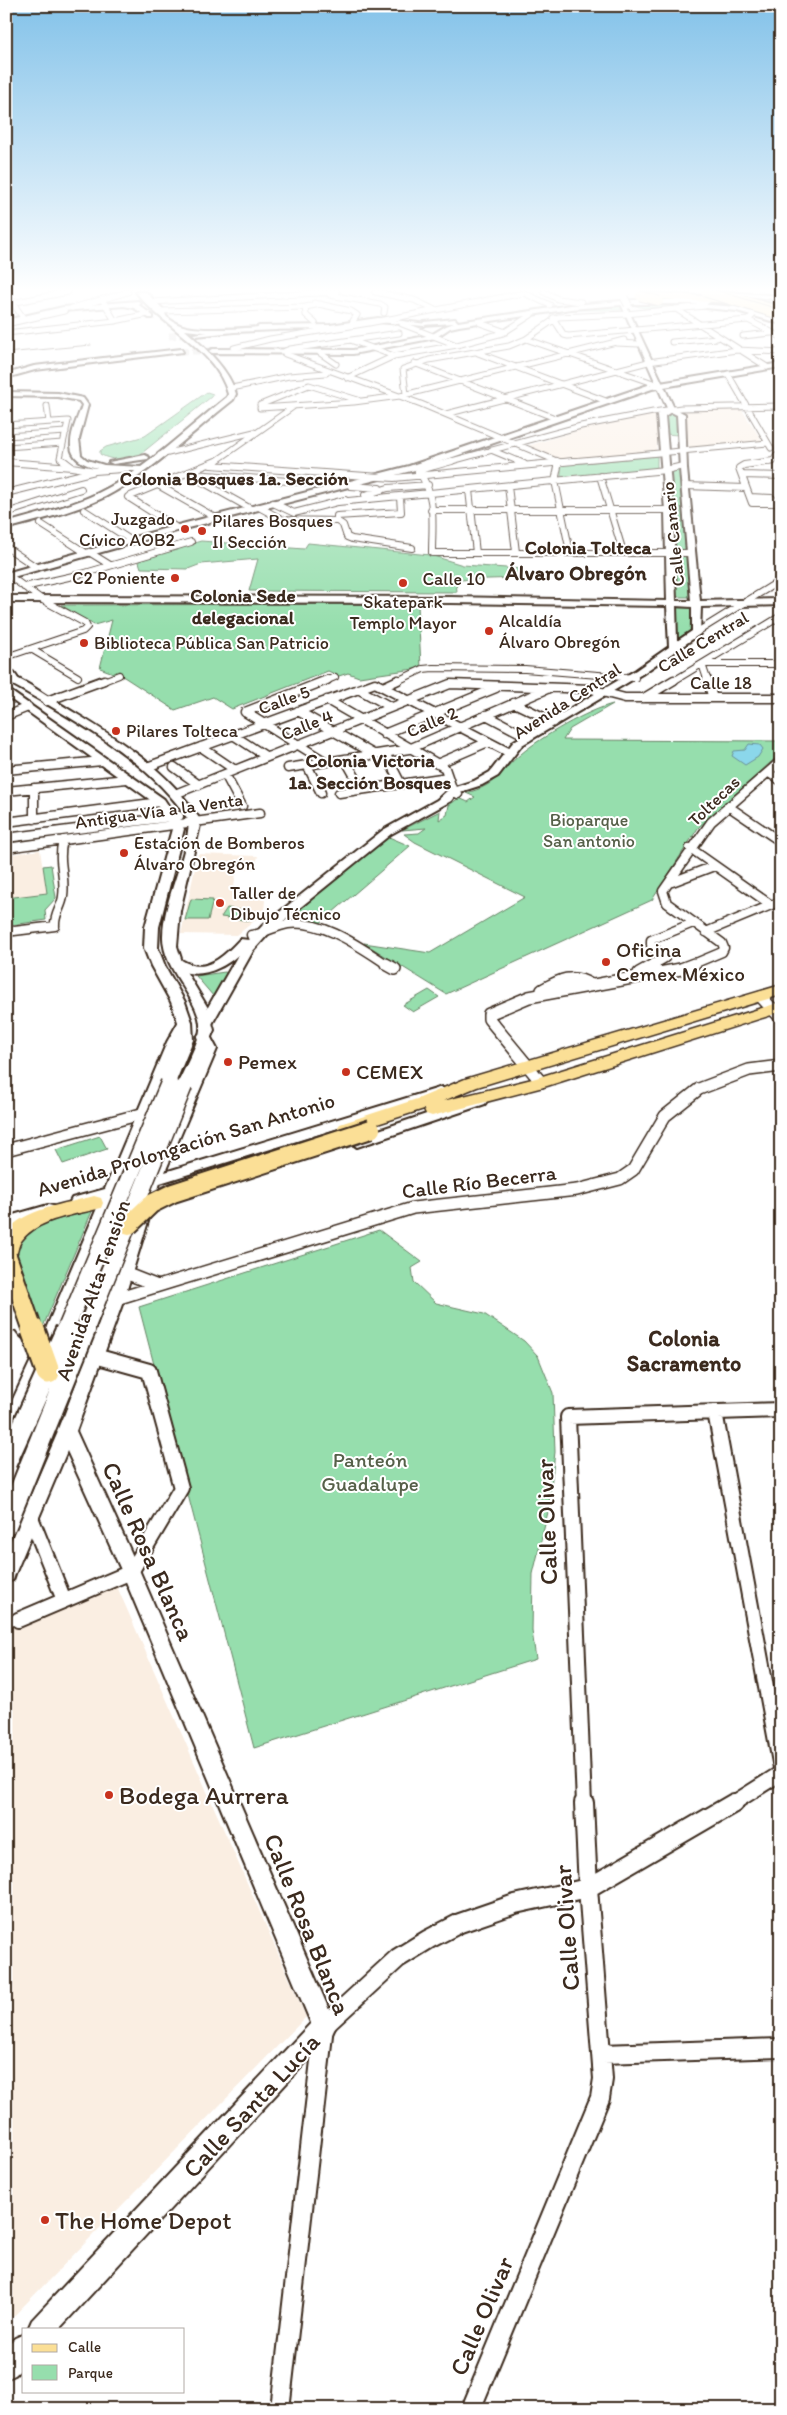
<svg xmlns="http://www.w3.org/2000/svg" width="787" height="2415" viewBox="0 0 787 2415" font-family="Itim,sans-serif">
<style>
.built{fill:#faeee2}
.green{fill:#96dead;stroke:#688466}
.water{fill:#8bd7eb;stroke:#6b9299}
.lines{fill:none;stroke-linecap:round;stroke-linejoin:round}
.tertiary-tunnel{stroke:#d8d4d2;stroke-width:7;stroke-dasharray:7 3;stroke-linecap:butt}
.secondary-tunnel{stroke:#d8d4d2;stroke-width:7;stroke-dasharray:7 4;stroke-linecap:butt}
.primary-tunnel{stroke:#d8d4d2;stroke-width:18;stroke-dasharray:18 9;stroke-linecap:butt}
.minor-far5-casing{stroke:#3b2a1e;stroke-width:7}
.minor-far4-casing{stroke:#3b2a1e;stroke-width:8}
.minor-far3-casing{stroke:#3b2a1e;stroke-width:11}
.minor-far2-casing{stroke:#3b2a1e;stroke-width:14}
.minor-far1-casing{stroke:#3b2a1e;stroke-width:18}
.minor-casing{stroke:#3b2a1e;stroke-width:22}
.tertiary-casing{stroke:#3b2a1e;stroke-width:4}
.secondary-casing{stroke:#3b2a1e;stroke-width:4}
.primary-casing{stroke:#3b2a1e;stroke-width:3}
.motorway-casing{stroke:#3b2a1e;stroke-width:4}
.minor-far5{stroke:#fff;stroke-width:5}
.minor-far4{stroke:#fff;stroke-width:6}
.minor-far3{stroke:#fff;stroke-width:8}
.minor-far2{stroke:#fff;stroke-width:11}
.minor-far1{stroke:#fff;stroke-width:14}
.minor{stroke:#fff;stroke-width:18}
.tertiary{fill:#fff;fill-rule:evenodd}
.secondary{fill:#fff;fill-rule:evenodd}
.primary{fill:#fbdf96;fill-rule:evenodd}
.motorway{fill:#fbdf96;fill-rule:evenodd}
.rail{stroke:#3b2a1e;stroke-width:1}
.secondary-bridge-far2-casing{stroke:#3b2a1e;stroke-width:9;stroke-linecap:butt}
.secondary-bridge-far1-casing{stroke:#3b2a1e;stroke-width:19;stroke-linecap:butt}
.secondary-bridge-casing{stroke:#3b2a1e;stroke-width:24;stroke-linecap:butt}
.primary-bridge-far1-casing{stroke:#3b2a1e;stroke-width:22;stroke-linecap:butt}
.primary-bridge-casing{stroke:#3b2a1e;stroke-width:27;stroke-linecap:butt}
.motorway-bridge-casing{stroke:#3b2a1e;stroke-width:11;stroke-linecap:butt}
.secondary-bridge-far2{stroke:#fff;stroke-width:7}
.secondary-bridge-far1{stroke:#fff;stroke-width:16}
.secondary-bridge{stroke:#fff;stroke-width:20}
.primary-bridge-far1{stroke:#fbdf96;stroke-width:18}
.primary-bridge{stroke:#fbdf96;stroke-width:23}
.motorway-bridge{stroke:#fbdf96;stroke-width:9}
.poi-dot{fill:#c8321e;stroke:#fff;stroke-width:2}
.labels{text-anchor:middle;stroke-width:4;stroke-linejoin:round;paint-order:stroke}
.far-poi-label{font-size:18px;fill:#3b2a1e;stroke:#fff;text-anchor:start}
.far-street-label{font-size:18px;fill:#3b2a1e;stroke:#fff}
.far-park-label{font-size:18px;fill:#566049;stroke:#fff}
.far-neighbourhood-label{font-size:19px;font-weight:bold;fill:#3b2a1e;stroke:#fff}
.far-district-label{font-size:21px;font-weight:bold;fill:#3b2a1e;stroke:#fff}
.poi-label{font-size:21px;fill:#3b2a1e;stroke:#fff;text-anchor:start}
.street-label{font-size:21px;fill:#3b2a1e;stroke:#fff}
.park-label{font-size:21px;fill:#566049;stroke:#fff}
.neighbourhood-label{font-size:22px;font-weight:bold;fill:#3b2a1e;stroke:#fff}
.near-street-label{font-size:25px;fill:#3b2a1e;stroke:#fff}
.near-poi-label{font-size:25px;fill:#3b2a1e;stroke:#fff;text-anchor:start}
</style>
<rect width="100%" height="100%" fill="#fff"/>
<filter id="ink" filterUnits="userSpaceOnUse"><feTurbulence type="fractalNoise" baseFrequency=".02" numOctaves="2"/><feDisplacementMap in="SourceGraphic" scale="10" xChannelSelector="R" yChannelSelector="G"/><feConvolveMatrix kernelMatrix="1 2 1 2 8 2 1 2 1" color-interpolation-filters="sRGB"/></filter>
<g filter="url(#ink)">
<path class="built" d="M684 410H742L763 442 689 449Z
M655 415 658 435 656 452 562 460 527 446 583 429Z
M40 850 47 893 6 898V855Z
M198 854 258 856 255 869 237 868 233 892 265 900 264 913 237 935 181 934Z
M115 1582 306 2017 6 2324V1628Z"/>
<path class="green" d="M632 303C673 304 716 301 757 311L698 305 644 308 632 305H621V310H558Z
M207 392 213 394 211 397 142 453C130 460 112 462 100 454V451L106 447 145 436Z
M671 411 676 412 678 435 665 434 664 418Z
M657 456V469L561 478V465Z
M681 469 686 550 674 551 667 471Z
M201 541 304 549 308 543 430 555 463 565 521 569 522 578 456 580 457 592 249 591 258 559 201 564 188 569 141 568 138 559Z
M673 555 687 556 690 597H673Z
M418 604 421 668 359 677 348 673 339 676 328 671 232 709 213 697 175 710 124 677 100 668 112 620 94 625 61 605Z
M675 608H691L690 631 679 638H677Z
M613 704 570 729 563 740 781 741V753L698 828 652 900 446 994 364 943 430 953 525 897 415 842 404 834 419 833 426 828 402 830 440 811 439 820 447 815 449 805 459 798 468 802 475 797 466 793C498 785 499 772 521 754 541 737 588 710 613 704Z
M389 837 410 846 318 925 278 924Z
M51 865 56 898 45 910 46 920 6 926V898L47 893 43 866Z
M191 899 213 900 208 920H185Z
M227 908 256 912 251 921 221 917Z
M225 972 227 973 214 997 196 976Z
M429 990 439 997 413 1012 403 1005Z
M100 1136 107 1149 63 1164 56 1150Z
M93 1209 42 1329 15 1255 18 1238 38 1225Z
M379 1230 422 1262 412 1268 414 1282 436 1303 484 1314 524 1341 538 1356 553 1393 555 1452 548 1512 533 1574 532 1631 536 1659 254 1748 139 1307Z"/>
<path class="water" d="M749 744 760 745 763 749 758 757 745 765 732 756 734 751 745 750Z"/>
<g class="lines">
<path class="tertiary-tunnel" d="M169 336 196 334"/>
<path class="secondary-tunnel" d="M181 351H212"/>
<path class="primary-tunnel" d="M106 1200 202 1175"/>
<g class="minor-far5-casing">
<path id="minor-far5" d="M375 292 414 300 435 310
M544 292 558 299 581 302
M6 293 24 319
M330 295 380 304 385 307 384 313
M102 299 115 321
M151 302 337 292
M314 303 351 311 357 315 353 321
M6 304 68 292
M305 307 306 315 315 323
M72 308 128 292
M676 309 767 367
M163 311 305 307 321 304
M553 318 564 335 568 336 748 320 753 315
M748 320 781 337
M480 323 506 332
M6 324 64 311
M402 324 454 344
M6 333 115 321 148 314
M399 333 290 349 285 351V354L421 404 559 462
M743 336 771 333
M526 339 659 385
M353 341 394 356
M672 342 717 338
M616 343 639 344
M234 348 270 339 369 323 524 293 550 305
M320 353 336 364
M478 353 606 401
M414 363 555 418
M728 374 771 448
M347 378 394 356 457 345 503 333 531 315
M232 388 289 376 326 373
M406 394 403 369 429 360 509 346 526 339 558 317 626 314 705 306
M260 405 309 385 358 400
M47 406 49 422
M6 408 9 425
M260 408 354 402 400 396 624 340
M446 414 648 362 737 350 781 352
M6 425 68 421 60 458 66 462
M6 436 66 432
M6 447 63 443
M491 450 520 462
M160 455 254 432
M6 462H11
M215 462 293 407
M448 462 581 426 653 412 681 408 781 406
M561 462 768 443
M769 462H773L776 456"/>
</g>
<g class="minor-far4-casing">
<path id="minor-far4" d="M64 461 72 467 95 471
M517 461 524 464
M557 461 559 462 555 481 570 552
M6 462 72 467
M211 465 394 478 574 461
M420 470 452 461
M418 471C437 494 432 525 432 553H690
M193 474 342 485
M742 475 781 476
M192 476 251 509
M600 476 623 552
M158 485 216 518
M351 486 379 488
M508 486 516 552
M685 486 746 488
M469 490 476 553
M6 493 95 471 122 469
M365 495 388 488 428 485
M750 497 772 498 776 503H752L739 468 744 465 773 461
M338 502 666 470 683 466
M273 503 294 513 345 500
M259 507 283 520 337 521 343 525 347 537 352 539 412 548
M84 510 132 541
M431 510H669
M6 513 81 489
M337 521V516L401 512 400 497
M41 524 86 553
M177 528 128 497 216 461
M6 547 36 567
M89 552 110 565
M24 587 82 574 191 542
M697 632 781 580
M31 649 78 677
M6 657 83 631 87 627 85 623 41 599 8 575
M702 664 708 682
M704 664H781
M101 682 119 675
M323 682 335 677
M395 682 423 669 433 668 525 669 635 678
M672 682 781 616"/>
</g>
<g class="minor-far3-casing">
<path id="minor-far3" d="M707 680 713 698
M383 687 398 680
M358 689 391 707
M644 698 674 680
M327 700 445 768 453 791 458 794
M47 701 104 680
M514 703 554 722
M298 711 375 755
M245 712 327 680
M245 712 326 762
M486 715 528 737
M6 716 28 707
M384 734 496 688
M233 735 267 757
M201 747 235 770
M385 753 401 784
M345 759 362 789
M437 764 488 742
M307 765 321 793
M147 767 375 683 510 753
M174 767 199 785
M288 768 409 749 547 689
M6 770 102 761
M769 773 781 781
M225 774 242 806
M34 788V819
M6 791 127 779
M339 793 448 777
M175 794 450 684 591 689 625 698H781
M728 806 781 842
M6 822 160 802
M6 838 179 816
M6 848 260 813
M690 848 771 905
M672 882 714 866
M6 932 55 926C54 914 62 907 63 896 66 875 57 863 63 840
M706 932 781 901
M251 935C264 934 275 926 288 924 324 920 360 947 388 965
M653 965 665 958 651 945V940L693 923
M691 965 722 952 724 948 722 943 667 903 663 891 711 822 781 761"/>
</g>
<g class="minor-far2-casing">
<path id="minor-far2" d="M386 964 395 969
M639 973 655 964
M542 990C560 980 572 973 591 985
M761 997 781 1018
M541 1082 489 1019V1014L529 997 681 969 694 964
M6 1150 145 1113
M125 1273 158 1286
M116 1299 413 1208 577 1190 620 1179 633 1170 665 1116 699 1089 749 1070 781 1066
M6 1326 21 1323"/>
</g>
<g class="minor-far1-casing">
<path id="minor-far1" d="M715 1412 781 1768
M30 1515 64 1600
M18 1620 131 1572 181 1488 149 1371 95 1356
M584 1804 568 1417 781 1410
M732 1804 781 1773"/>
</g>
<g class="minor-casing">
<path id="minor" d="M603 2054 781 2048
M280 2409 324 2026 398 1958 429 1939 460 1923 515 1904 588 1888 734 1803
M471 2409 600 2098 603 2079 588 1888 584 1803"/>
</g>
<g class="tertiary-casing">
<path id="tertiary" d="M140 292H146L163 309 167 318H163Z
M621 304 626 305 674 408 685 414 687 469 700 601 781 599V605L701 607 700 634 642 674 522 745 498 776 482 785 457 793 451 801 391 834 271 931 253 951 212 1024H202L200 1021 238 955C221 971 188 984 170 962L172 959C179 957 183 962 190 964 209 972 228 952 240 939L249 940 263 925 383 830 437 800 449 789 474 781 490 772 514 741 636 670 669 647 667 606 451 603 6 602V596L451 597 667 601 665 510 657 415 667 408ZM671 412 677 415 680 469 691 601H676L673 510 665 416ZM676 606 692 607V631L677 641Z
M378 318 427 324 424 326 378 322 330 329 259 330 256 328 259 326 330 325Z
M231 329 233 332 196 336 193 334Z
M6 392 58 393 83 398 88 405 79 439 81 455 87 460 104 465 142 467 146 469 142 471C123 471 73 473 71 446 70 432 78 418 82 405L79 401 58 397 6 396Z
M6 667C12 669 21 680 19 685H13L6 677Z
M185 1018 192 1022 181 1042 122 1184 148 1177 203 1049 197 1037 199 1034H209L217 1049 165 1172 436 1089 441 1087 448 1092 446 1095 160 1183 124 1299 76 1431 140 1572 336 2026 332 2034 59 2329H28L32 2320 311 2023 122 1572 67 1451 15 1574 13 1580 6 1582V1552L58 1432 29 1401 12 1438 6 1440V1414L40 1341 34 1344C8 1336 6 1301 6 1279L12 1281 28 1320 42 1338 100 1201 77 1207 72 1206 70 1202 72 1198 105 1189 167 1042 180 1019ZM144 1188 108 1299 64 1416 36 1386 117 1196Z
M480 1096 487 1101 485 1104 357 1147 350 1142 352 1139Z
M48 1205 53 1206 56 1210 53 1214 6 1228V1217Z
M24 2334V2367L15 2375 6 2379V2346L15 2338Z"/>
</g>
<g class="secondary-casing">
<path id="secondary" d="M136 292H142C150 302 168 321 180 325 201 333 253 327 277 326L280 328 277 330 213 333 185 330C204 347 229 369 236 394L233 400C191 433 152 472 105 497 74 512 39 520 6 529V523C37 514 69 507 98 493 146 470 185 430 227 397L228 394C217 350 161 326 136 292Z
M728 292 781 296V300L731 294Z
M634 300H707L710 302 707 304H634L571 309 459 326 450 328 435 338 353 354 212 353 209 351 212 349 353 350 431 335 446 326 454 323 422 325 424 322 455 319 458 322 571 305Z
M138 301 141 303 139 305 153 316V318H149L134 308 124 306 63 311 6 324V320L63 307Z
M697 304 738 307 781 320V324L737 311 695 307Z
M181 349 183 352 35 370 6 378V374L34 366Z
M781 363V367L652 389 415 470 180 530 6 579V573L174 526 409 466 648 385Z
M145 455 149 457 148 459 113 464 109 462Z
M6 674C24 679 41 693 57 702 111 735 166 766 201 821L180 911 177 946 184 968 208 1008 214 1030 189 1089 184 1091 177 1086C182 1073 199 1042 200 1030 203 1001 162 971 163 936 164 896 187 860 189 821 151 760 68 716 6 681Z
M6 688 164 799 184 829 159 927 158 948 165 966 185 1002 192 1022 193 1040 174 1086H164L162 1083 179 1040 178 1022 171 1002 151 966 144 948 145 927 172 829 156 804 6 696Z"/>
</g>
<g class="primary-casing">
<path id="primary" d="M781 985V995L477 1087 443 1101 536 1078 781 1002V1012L547 1086 432 1116 426 1114 424 1109 346 1134 340 1132 337 1128 340 1124 420 1098 465 1079Z
M94 1196 101 1198 103 1203 101 1208C76 1215 39 1218 22 1240 17 1246 18 1254 14 1261L6 1263V1233C24 1208 66 1204 94 1196Z"/>
</g>
<g class="motorway-casing">
<path id="motorway" d="M642 292 733 298 718 292H731L781 307V312L734 298V302L731 303 657 299 645 297Z"/>
</g>
<use href="#minor-far5" class="minor-far5"/>
<use href="#minor-far4" class="minor-far4"/>
<use href="#minor-far3" class="minor-far3"/>
<use href="#minor-far2" class="minor-far2"/>
<use href="#minor-far1" class="minor-far1"/>
<use href="#minor" class="minor"/>
<use href="#tertiary" class="tertiary"/>
<use href="#secondary" class="secondary"/>
<use href="#primary" class="primary"/>
<use href="#motorway" class="motorway"/>
<path class="rail" d="M6 353 91 345"/>
<g class="secondary-bridge-far2-casing">
<path id="secondary-bridge-far2" d="M624 297 628 305"/>
</g>
<g class="secondary-bridge-far1-casing">
<path id="secondary-bridge-far1" d="M65 1331 169 1083
M85 1331 184 1086"/>
</g>
<g class="secondary-bridge-casing">
<path id="secondary-bridge" d="M6 1463 66 1330
M6 1525 85 1330"/>
</g>
<g class="primary-bridge-far1-casing">
<path id="primary-bridge-far1" d="M129 1225 151 1204 173 1193 371 1129
M7 1256 33 1331"/>
</g>
<g class="primary-bridge-casing">
<path id="primary-bridge" d="M33 1330 48 1372"/>
</g>
<g class="motorway-bridge-casing">
<path id="motorway-bridge" d="M705 292 781 315
M640 296 659 301"/>
</g>
<use href="#secondary-bridge-far2" class="secondary-bridge-far2"/>
<use href="#secondary-bridge-far1" class="secondary-bridge-far1"/>
<use href="#secondary-bridge" class="secondary-bridge"/>
<use href="#primary-bridge-far1" class="primary-bridge-far1"/>
<use href="#primary-bridge" class="primary-bridge"/>
<use href="#motorway-bridge" class="motorway-bridge"/>
</g>
</g>
<linearGradient id="sky" x2="0" y2="1"><stop stop-color="#83c2e9"/><stop offset="0.46" stop-color="#fff"/><stop offset="1" stop-color="#fff" stop-opacity="0"/></linearGradient>
<rect width="787" height="630" fill="url(#sky)"/>
<g class="poi-dot">
<circle cx="185" cy="529" r="5"/>
<circle cx="202" cy="531" r="5"/>
<circle cx="175" cy="578" r="5"/>
<circle cx="403" cy="583" r="5"/>
<circle cx="489" cy="631" r="5"/>
<circle cx="84" cy="643" r="5"/>
<circle cx="116" cy="731" r="5"/>
<circle cx="124" cy="853" r="5"/>
<circle cx="220" cy="903" r="5"/>
<circle cx="606" cy="962" r="5"/>
<circle cx="228" cy="1062" r="5"/>
<circle cx="346" cy="1072" r="5"/>
<circle cx="109" cy="1795" r="5"/>
<circle cx="45" cy="2220" r="5"/>
</g>
<g class="labels">
<g class="far-poi-label">
<text x="175" y="525" text-anchor="end">Juzgado<tspan x="175" dy="21">Cívico AOB2</tspan></text>
<text x="212" y="527">Pilares Bosques<tspan x="212" dy="21">II Sección</tspan></text>
<text x="165" y="584" text-anchor="end">C2 Poniente</text>
<text x="403" y="608" text-anchor="middle">Skatepark<tspan x="403" dy="21">Templo Mayor</tspan></text>
<text x="499" y="627">Alcaldía<tspan x="499" dy="21">Álvaro Obregón</tspan></text>
<text x="94" y="649">Biblioteca Pública San Patricio</text>
<text x="126" y="737">Pilares Tolteca</text>
<text x="134" y="849">Estación de Bomberos<tspan x="134" dy="21">Álvaro Obregón</tspan></text>
<text x="230" y="899">Taller de<tspan x="230" dy="21">Dibujo Técnico</tspan></text>
</g>
<g class="far-street-label">
<text transform="translate(673 534) rotate(-96)" y="6">Calle Canario</text>
<text x="454" y="585">Calle 10</text>
<text transform="translate(703 642) rotate(-31)" y="6">Calle Central</text>
<text x="721" y="689">Calle 18</text>
<text transform="translate(284 700) rotate(-20)" y="6">Calle 5</text>
<text transform="translate(567 701) rotate(-33)" y="6">Avenida Central</text>
<text transform="translate(432 722) rotate(-23)" y="6">Calle 2</text>
<text transform="translate(307 725) rotate(-22)" y="6">Calle 4</text>
<text transform="translate(714 801) rotate(-44)" y="6">Toltecas</text>
<text transform="translate(159 811) rotate(-8)" y="6">Antigua Vía a la Venta</text>
</g>
<g class="far-park-label">
<text x="589" y="826">Bioparque<tspan x="589" dy="21">San antonio</tspan></text>
</g>
<g class="far-neighbourhood-label">
<text x="234" y="485">Colonia Bosques 1a. Sección</text>
<text x="588" y="554">Colonia Tolteca</text>
<text x="243" y="602">Colonia Sede<tspan x="243" dy="22">delegacional</tspan></text>
<text x="370" y="767">Colonia Victoria<tspan x="370" dy="22">1a. Sección Bosques</tspan></text>
</g>
<g class="far-district-label">
<text x="576" y="580">Álvaro Obregón</text>
</g>
<g class="poi-label">
<text x="616" y="957">Oficina<tspan x="616" dy="24">Cemex México</tspan></text>
<text x="238" y="1069">Pemex</text>
<text x="356" y="1079">CEMEX</text>
</g>
<g class="street-label">
<text transform="translate(186 1145) rotate(-17)" y="7">Avenida Prolongación San Antonio</text>
<text transform="translate(479 1182) rotate(-7)" y="7">Calle Río Becerra</text>
<text transform="translate(93 1290) rotate(-71)" y="7">Avenida Alta Tensión</text>
</g>
<g class="park-label">
<text x="370" y="1467">Panteón<tspan x="370" dy="24">Guadalupe</tspan></text>
</g>
<g class="neighbourhood-label">
<text x="684" y="1346">Colonia<tspan x="684" dy="25">Sacramento</tspan></text>
</g>
<g class="near-street-label">
<text transform="translate(546 1522) rotate(-92)" y="9">Calle Olivar</text>
<text transform="translate(149 1551) rotate(66)" y="9">Calle Rosa Blanca</text>
<text transform="translate(308 1924) rotate(68)" y="9">Calle Rosa Blanca</text>
<text transform="translate(566 1928) rotate(-94)" y="9">Calle Olivar</text>
<text transform="translate(251 2105) rotate(-47)" y="9">Calle Santa Lucía</text>
<text transform="translate(481 2316) rotate(-67)" y="9">Calle Olivar</text>
</g>
<g class="near-poi-label">
<text x="119" y="1804">Bodega Aurrera</text>
<text x="55" y="2229">The Home Depot</text>
</g>
</g>
<rect width="787" height="2415" fill="none" stroke="#fff" stroke-width="25"/>
<rect x="12" y="12" width="762" height="2390" fill="none" stroke="#3b2a1e" stroke-width="2" filter="url(#ink)"/>
<rect x="22" y="2328" width="162" height="65" fill="#ffffff" stroke="#b1aaa5"/>
<rect x="32" y="2344" width="25" height="8" fill="#fbdf96" stroke="#b1aaa5"/>
<text x="68" y="2352" font-size="15" fill="#3b2a1e">Calle</text>
<rect x="32" y="2365" width="25" height="15" fill="#96dead" stroke="#b1aaa5"/>
<text x="68" y="2378" font-size="15" fill="#3b2a1e">Parque</text>
</svg>
